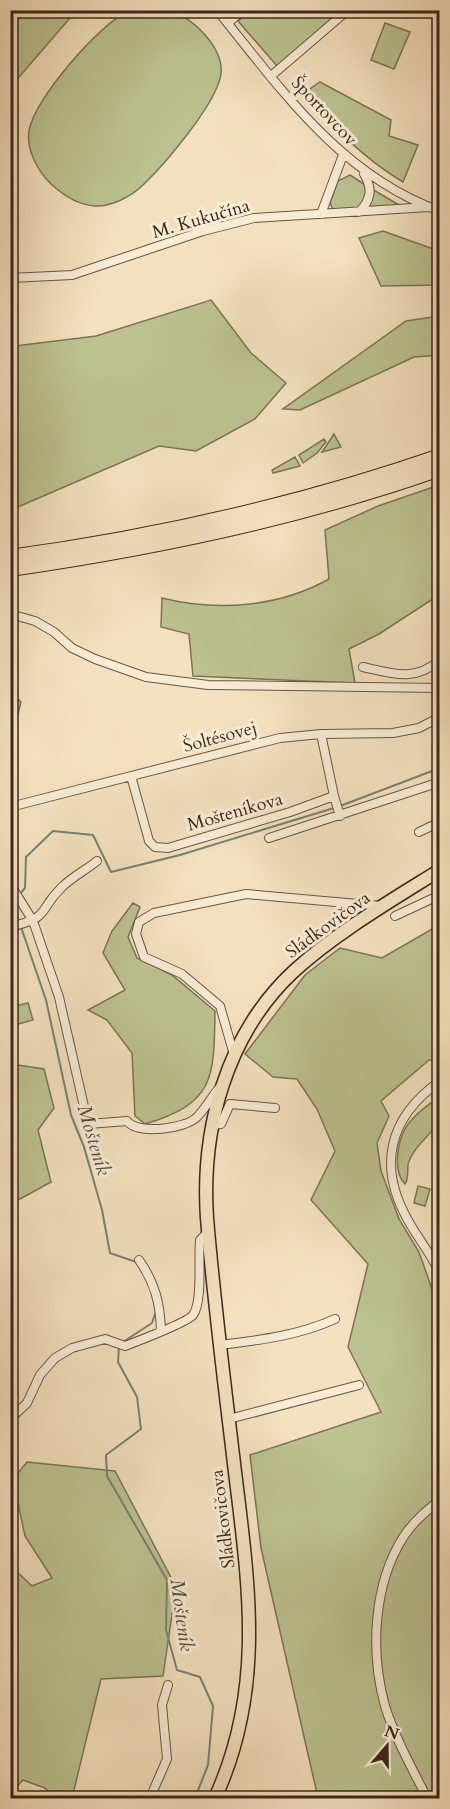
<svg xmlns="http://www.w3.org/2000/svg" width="450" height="1809" font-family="Cardo,serif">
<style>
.green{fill:#bcc291;stroke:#7b7456;stroke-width:1.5}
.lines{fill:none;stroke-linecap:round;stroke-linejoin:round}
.stream{stroke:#758273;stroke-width:2}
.minor-casing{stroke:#685644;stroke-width:10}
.primary-casing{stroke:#3a271b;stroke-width:15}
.motorway-casing{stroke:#3a271b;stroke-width:16}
.minor{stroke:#f8ecd5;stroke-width:8}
.primary{stroke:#f4e1bf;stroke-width:12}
.motorway{stroke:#f4e1bf;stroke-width:14}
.labels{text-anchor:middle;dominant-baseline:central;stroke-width:6;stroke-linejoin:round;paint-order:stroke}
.street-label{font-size:18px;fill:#3a271b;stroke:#f8ecd5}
.water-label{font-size:20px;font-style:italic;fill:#524d40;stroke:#f8ecd5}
</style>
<rect width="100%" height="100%" fill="#f4e1bf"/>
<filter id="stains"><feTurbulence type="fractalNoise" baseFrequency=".00333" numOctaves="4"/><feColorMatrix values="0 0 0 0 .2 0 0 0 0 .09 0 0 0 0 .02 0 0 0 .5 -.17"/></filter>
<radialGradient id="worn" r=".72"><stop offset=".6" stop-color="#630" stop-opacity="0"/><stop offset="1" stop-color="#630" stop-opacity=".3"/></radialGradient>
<!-- green -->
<path class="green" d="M11 10 76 11 14 83 11 80Z
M128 11C141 10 157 8 169 11 193 16 224 49 221 74 217 103 165 164 143 185 132 196 111 207 95 206 78 205 63 195 51 184 38 171 26 150 29 131 34 99 99 25 128 11Z
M250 11V10L341 11 277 66 238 21Z
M385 23 410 32 394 69 371 60Z
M320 82 391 120 389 136 418 145 403 182C363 158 334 128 304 93Z
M350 175 367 186 368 194 358 208 333 210 330 203 338 181Z
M372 189 399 205V206L366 208Z
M383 231 439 251V285L381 286 359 238Z
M211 300 251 353 286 383 255 419 196 451 159 446 11 510V333L15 346 96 336Z
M439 316V355L414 357 300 410 283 409 406 321Z
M334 434 341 447 322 452Z
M324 439 326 442 317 453 303 463 299 455Z
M295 457 300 466 273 473 272 470Z
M439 485V595L379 634 349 649 355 683 193 676 189 634 161 627 162 598C218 612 279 607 329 579L325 530 378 506Z
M10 691 21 702 18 714 11 716Z
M133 903 140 907 128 937 137 958 172 975 215 1011C214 1078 215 1103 145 1124L135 1116 132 1053 107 1020 88 1010 125 990 103 953 112 931Z
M439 925V1060H429L381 1101 389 1116 377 1143 381 1171 399 1219 419 1252 439 1309V1798H318L261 1548 250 1455 381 1412 348 1347 368 1264 311 1200 335 1151 317 1109 297 1079 273 1077 245 1054 305 975 340 948 382 958Z
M28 1003 33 1020 11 1026V1007Z
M11 1064 44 1069 54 1108 38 1130 51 1182 11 1204Z
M432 1102 439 1104C440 1136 419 1136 409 1161 406 1168 410 1176 405 1184 393 1172 397 1144 405 1129 411 1118 422 1110 432 1102Z
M418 1186 430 1189 425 1206 414 1203Z
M27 1462 115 1471 176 1587 163 1676 101 1679 72 1798H54L45 1788 23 1780 11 1792V1570L14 1569 32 1586 52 1578 25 1536 13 1479Z"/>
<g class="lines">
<!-- stream -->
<path class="stream" d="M340 806 440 768
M19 895 25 888 26 857 53 831 93 835 111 872 180 855 334 808
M16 899 14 903 19 922
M21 927 46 1000 71 1115 84 1147 102 1210 110 1253 136 1262
M123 1342 152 1323 156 1311
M119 1346 118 1362 137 1397 141 1429 106 1455 107 1476 167 1580 166 1630 177 1670 200 1677 213 1706 208 1765 195 1798"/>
<!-- minor casing -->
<g class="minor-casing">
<path id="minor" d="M217 10C281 89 341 176 440 211
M228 23 243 10
M271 76 348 10
M359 212C371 200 373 189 364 174
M321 214 343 155
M10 278 72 275 203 231 254 218 429 207
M10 614 35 621 54 632 72 648 95 659 146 677 208 685 440 688
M363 667C394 674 414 682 440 660
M131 776 149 841 155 847 168 848 290 812 334 796 321 734
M334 796 340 816
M10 807 280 738 321 734 393 733 419 728 440 717
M419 832 440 822
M269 838 440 782
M10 884 33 921 59 997 88 1124 127 1121C138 1135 185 1129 197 1117 206 1108 212 1096 220 1087
M395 916 440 895
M10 927C52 917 37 911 62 887 72 877 86 870 97 861
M234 1055 220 1006 182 974 144 957 136 934 139 922 154 913 246 894 381 906
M440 1081C388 1118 377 1167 409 1222 419 1240 432 1255 440 1274
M211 1125 221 1124 230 1104 275 1108
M139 1260C155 1283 160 1303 161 1330
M220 1345C260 1340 297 1336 335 1319
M10 1419 27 1403 40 1375 55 1358 72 1348 105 1339 125 1346C138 1341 188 1322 193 1315 203 1301 198 1258 200 1240L208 1232
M229 1419 359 1385
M150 1798 167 1759 162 1705 168 1685
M427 1798C412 1768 395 1738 385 1706 370 1652 373 1584 404 1536 413 1522 427 1510 440 1500"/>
</g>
<!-- primary casing -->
<g class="primary-casing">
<path id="primary" d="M215 1798C265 1690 249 1586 235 1472 225 1387 214 1303 207 1218 201 1129 226 1035 293 972 334 934 392 900 440 870"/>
</g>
<!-- motorway casing -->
<g class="motorway-casing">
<path id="motorway" d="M10 557C156 537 301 504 440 456
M10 569C156 548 301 518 440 469"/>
</g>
<!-- minor -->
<use href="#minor" class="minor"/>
<!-- primary -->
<use href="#primary" class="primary"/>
<!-- motorway -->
<use href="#motorway" class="motorway"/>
</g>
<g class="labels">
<!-- street labels -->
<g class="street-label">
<text transform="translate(324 111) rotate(47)">Športovcov</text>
<text transform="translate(201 219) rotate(-16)">M. Kukučína</text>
<text transform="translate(220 737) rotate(-15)">Šoltésovej</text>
<text transform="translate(235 812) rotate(-16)">Mošteníkova</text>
<text transform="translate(328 925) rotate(-36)">Sládkovičova</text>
<text transform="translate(223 1519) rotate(-97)">Sládkovičova</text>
</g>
<!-- water labels -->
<g class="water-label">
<text transform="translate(94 1140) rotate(73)">Mošteník</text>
<text transform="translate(182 1615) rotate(82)">Mošteník</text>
</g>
</g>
<!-- margin -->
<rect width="450" height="1809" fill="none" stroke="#f4e1bf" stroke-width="36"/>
<rect x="12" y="12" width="426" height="1785" fill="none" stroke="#3a271b" stroke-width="3"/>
<rect x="18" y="18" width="414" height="1773" fill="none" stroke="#3a271b" stroke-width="1.5"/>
<!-- north arrow -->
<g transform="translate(387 1746) rotate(20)" stroke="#f8ecd5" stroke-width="4.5" paint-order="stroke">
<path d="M0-4.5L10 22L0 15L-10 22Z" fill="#3a271b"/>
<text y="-9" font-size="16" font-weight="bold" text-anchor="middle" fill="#3a271b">N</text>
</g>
<rect width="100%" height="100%" filter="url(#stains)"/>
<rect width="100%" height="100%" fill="url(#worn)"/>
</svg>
